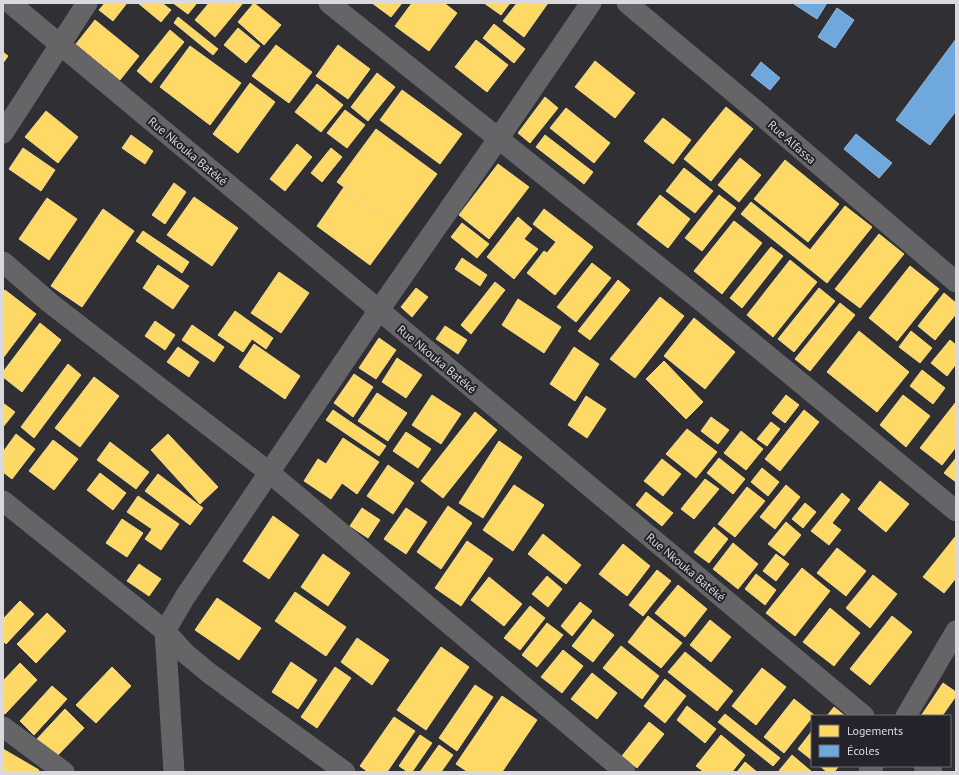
<svg xmlns="http://www.w3.org/2000/svg" width="959" height="775" font-family="'PT Sans',sans-serif">
<style>
.homes{fill:#ffd966;stroke:#f4d98a}
.schools{fill:#6fa8dc;stroke:#8fb7dd}
.lines{fill:none;stroke-linecap:round;stroke-linejoin:round}
.street{stroke:#656466;stroke-width:21}
.labels{text-anchor:middle;dominant-baseline:central;stroke-width:4;stroke-linejoin:round;paint-order:stroke}
.street-label{font-size:12px;fill:#dad9de;stroke:#25232b}
</style>
<rect width="100%" height="100%" fill="#302f33"/>
<!-- homes -->
<path class="homes" d="M105 3H127L113 21 99 10Z
M138 3H162L171 10 161 22Z
M173 3H197L188 14Z
M209 3H243L215 37 195 20Z
M254 3 281 25 264 45 238 22Z
M372 3H402L391 17Z
M412 3H444L457 13 429 51 395 26Z
M484 3H510L501 15Z
M517 3H548L524 37 503 21Z
M178 17 218 49 213 55 174 23Z
M95 20 139 56 120 80 76 44Z
M494 24 525 49 514 63 483 38Z
M238 28 260 46 246 63 224 45Z
M170 30 184 42 151 83 137 71Z
M476 40 508 65 487 92 455 67Z
M276 45 312 72 289 103 252 76Z
M338 45 370 69 348 99 316 76Z
M190 46 241 83 210 125 160 87Z
M3 52 8 56 3 63Z
M595 61 635 93 615 118 575 87Z
M377 73 395 87 368 121 351 107Z
M250 83 275 102 238 153 213 134Z
M317 84 343 105 321 132 295 112Z
M402 90 462 134 440 164 380 120Z
M545 97 558 108 530 143 518 133Z
M726 107 753 129 711 181 684 159Z
M566 108 610 143 594 163 550 128Z
M345 110 365 125 347 148 327 133Z
M46 111 78 137 58 163 25 137Z
M663 118 691 140 673 164 644 141Z
M376 129 437 174 398 227 337 182Z
M131 135 153 151 145 164 122 148Z
M545 135 593 172 584 184 536 147Z
M297 144 312 157 285 191 270 179Z
M23 148 55 170 41 191 9 169Z
M331 148 342 157 322 182 311 173Z
M740 158 761 175 739 202 718 185Z
M785 160 839 204 808 242 754 199Z
M498 164 529 187 489 239 459 215Z
M684 168 713 191 695 213 666 191Z
M174 183 186 192 165 224 152 215Z
M344 187 398 227 370 265 317 226Z
M660 195 690 219 668 248 637 224Z
M719 195 736 208 702 251 685 238Z
M194 197 238 228 212 266 167 235Z
M47 198 77 219 49 260 19 239Z
M751 202 810 250 845 206 872 227 827 283 741 214Z
M103 209 134 231 82 307 51 286Z
M544 209 593 247 555 295 527 273 544 251 547 253 556 242 533 224Z
M518 217 532 229 524 239 538 249 514 279 487 257Z
M734 221 762 243 722 294 694 271Z
M462 223 489 244 477 258 451 237Z
M143 231 189 262 182 273 136 241Z
M879 234 904 254 860 308 835 289Z
M771 247 783 256 742 308 730 298Z
M462 258 487 275 480 286 455 269Z
M790 260 817 282 773 337 747 315Z
M592 263 611 278 576 322 557 307Z
M158 265 189 286 173 309 143 288Z
M910 266 939 289 897 341 869 318Z
M279 272 309 293 281 333 251 313Z
M618 280 630 290 590 340 578 331Z
M495 282 505 290 471 334 461 325Z
M416 288 428 297 412 317 401 307Z
M819 288 835 301 794 352 778 339Z
M5 290 36 314 3 358V292Z
M944 293 956 303V314L935 340 918 326Z
M660 297 684 316 635 378 610 359Z
M518 299 561 327 544 353 502 325Z
M840 303 855 315 810 371 795 359Z
M235 311 273 338 266 349 252 339 243 352 218 335Z
M694 318 735 352 705 389 664 356Z
M155 321 175 335 165 350 145 336Z
M40 323 61 340 22 392 3 377V372Z
M192 325 224 347 214 362 182 340Z
M445 326 467 340 458 354 436 339Z
M859 331 909 372 877 412 827 372Z
M911 331 932 348 920 363 899 347Z
M379 338 396 350 376 379 359 368Z
M950 340 956 345V364L947 376 931 363Z
M254 344 300 376 285 399 239 367Z
M178 347 199 362 189 377 167 362Z
M574 347 599 364 575 401 550 384Z
M397 358 422 375 406 398 382 382Z
M664 361 703 402 686 419 646 379Z
M68 364 81 375 34 438 21 427Z
M922 370 945 388 933 404 910 386Z
M354 374 373 387 353 417 334 403Z
M94 377 119 396 80 447 55 428Z
M377 393 407 413 388 441 358 421Z
M432 395 461 414 441 444 412 425Z
M786 395 799 405 785 423 772 413Z
M903 395 930 416 906 447 880 425Z
M586 396 606 409 587 438 568 425Z
M956 402V447L942 465 920 448Z
M3 403 15 412 3 427Z
M333 410 386 446 379 456 326 420Z
M804 410 819 422 780 471 765 459Z
M475 412 497 430 443 498 421 481Z
M711 417 729 430 718 444 701 431Z
M771 422 780 429 767 446 757 439Z
M687 429 717 452 696 478 666 454Z
M741 431 763 449 746 470 724 453Z
M406 432 431 449 418 468 393 451Z
M16 434 35 449 12 479 3 472V452Z
M168 434 218 487 200 504 151 450Z
M343 438 379 462 357 494 342 483 331 499 304 481 318 459 326 464Z
M53 440 78 459 54 490 29 471Z
M499 441 522 457 483 518 459 503Z
M110 442 149 472 136 489 97 460Z
M719 458 745 479 733 494 707 473Z
M956 458V482L944 473Z
M662 459 681 474 663 496 644 481Z
M388 465 414 483 393 514 367 496Z
M762 468 779 482 768 496 751 482Z
M100 473 126 493 113 510 87 490Z
M158 474 203 508 190 525 145 491Z
M705 479 719 489 694 519 681 509Z
M880 481 909 504 886 532 858 509Z
M514 485 544 505 513 551 483 530Z
M786 485 800 497 775 529 760 517Z
M747 487 765 501 735 537 718 524Z
M646 492 673 513 662 526 636 505Z
M842 493 850 500 832 523 841 530 829 545 811 531Z
M138 496 179 524 161 550 145 539 152 529 127 512Z
M805 503 816 512 803 528 792 519Z
M448 506 472 523 441 569 417 552Z
M362 508 380 520 368 538 350 526Z
M406 508 427 522 406 554 384 539Z
M273 516 299 535 269 579 243 561Z
M122 519 143 533 127 557 106 543Z
M786 522 801 535 784 556 768 544Z
M714 527 728 539 709 563 694 552Z
M543 534 581 565 566 584 528 554Z
M955 537 956 538V578L944 593 923 577Z
M467 541 493 559 461 606 435 588Z
M733 543 758 564 738 589 713 569Z
M623 544 650 566 627 596 599 574Z
M837 548 866 571 846 596 817 573Z
M323 554 350 573 328 606 301 587Z
M776 554 789 564 776 581 763 571Z
M139 564 161 579 149 596 127 581Z
M802 568 830 591 795 636 766 613Z
M657 570 671 581 643 616 629 605Z
M756 574 776 590 765 605 745 589Z
M873 575 897 594 870 628 846 608Z
M547 576 562 589 548 607 532 594Z
M489 577 522 604 504 626 471 600Z
M678 585 707 609 685 637 655 613Z
M295 592 346 627 326 656 275 621Z
M217 598 261 628 239 660 195 630Z
M20 601 34 614 6 644 3 641V619Z
M580 602 592 611 572 636 561 626Z
M530 606 545 618 520 650 504 638Z
M830 608 860 633 834 666 803 642Z
M47 613 66 631 36 663 17 644Z
M648 616 682 643 661 668 628 642Z
M892 616 912 632 870 685 850 669Z
M593 619 614 635 593 662 572 646Z
M710 620 731 637 711 662 690 645Z
M547 623 563 635 537 667 522 655Z
M357 638 389 660 372 685 341 662Z
M621 646 659 676 642 699 603 668Z
M441 647 469 667 426 730 397 710Z
M563 650 583 666 562 693 541 677Z
M685 652 733 691 717 711 668 672Z
M291 662 317 680 298 709 272 692Z
M20 663 37 680 5 714 3 713V681Z
M112 667 131 686 96 723 76 705Z
M335 667 351 678 317 728 301 717Z
M762 668 786 687 756 725 732 706Z
M592 673 617 693 597 719 571 699Z
M665 679 686 696 665 723 644 706Z
M943 683 956 692V696L942 716H921Z
M475 685 493 697 457 751 439 738Z
M52 686 67 699 34 735 20 721Z
M502 696 537 720 502 772H468L456 764Z
M794 699 814 715 784 753 764 737Z
M687 706 716 729 705 743 677 720Z
M834 707 845 716H827Z
M65 709 84 728 56 757 37 739Z
M725 714 780 758 773 766 718 722Z
M394 717 415 731 387 772H368L360 766Z
M649 722 664 734 637 768 622 756Z
M812 731V760L798 749Z
M420 735 432 743 412 772H408L399 766Z
M721 735 745 755 732 772H704L696 766Z
M439 745 453 755 441 772H420Z
M3 749 39 770 38 772H3Z
M792 755 812 772H778Z
M745 762 757 772H737Z
M820 766H839L834 772H827Z"/>
<!-- schools -->
<path class="schools" d="M795 3H827L817 19 794 4Z
M837 8 854 20 835 48 818 37Z
M956 39V111L930 145 896 120Z
M761 62 780 78 770 90 751 75Z
M856 134 892 163 879 178 844 149Z"/>
<g class="lines">
<!-- street -->
<path class="street" d="M10 3 379 310 864 716
M329 3 704 303 956 511
M627 3 761 115 956 282
M3 133 87 3
M3 262 50 303 270 473 625 772
M3 501 165 631 185 653 209 673 345 772
M906 716 956 631
M3 727 64 772
M924 766 932 772
M174 772 165 631 185 597 379 310 498 139 591 3
M869 772 873 766"/>
</g>
<g class="labels">
<!-- street labels -->
<g class="street-label">
<text transform="translate(792 142) rotate(41)">Rue Alfassa</text>
<text transform="translate(188 151) rotate(40)">Rue Nkouka Batéké</text>
<text transform="translate(437 359) rotate(40)">Rue Nkouka Batéké</text>
<text transform="translate(686 567) rotate(40)">Rue Nkouka Batéké</text>
</g>
</g>
<!-- border -->
<rect width="959" height="775" fill="none" stroke="#dad9de" stroke-width="8"/>
<!-- legend -->
<rect x="811" y="715" width="140" height="52" fill="#25232b" stroke="#6d6c73"/>
<rect x="819" y="725" width="20" height="12" fill="#ffd966" stroke="#6d6c73"/>
<text x="847" y="735" font-size="12" fill="#dad9de">Logements</text>
<rect x="819" y="745" width="20" height="12" fill="#6fa8dc" stroke="#6d6c73"/>
<text x="847" y="755" font-size="12" fill="#dad9de">Écoles</text>
</svg>
